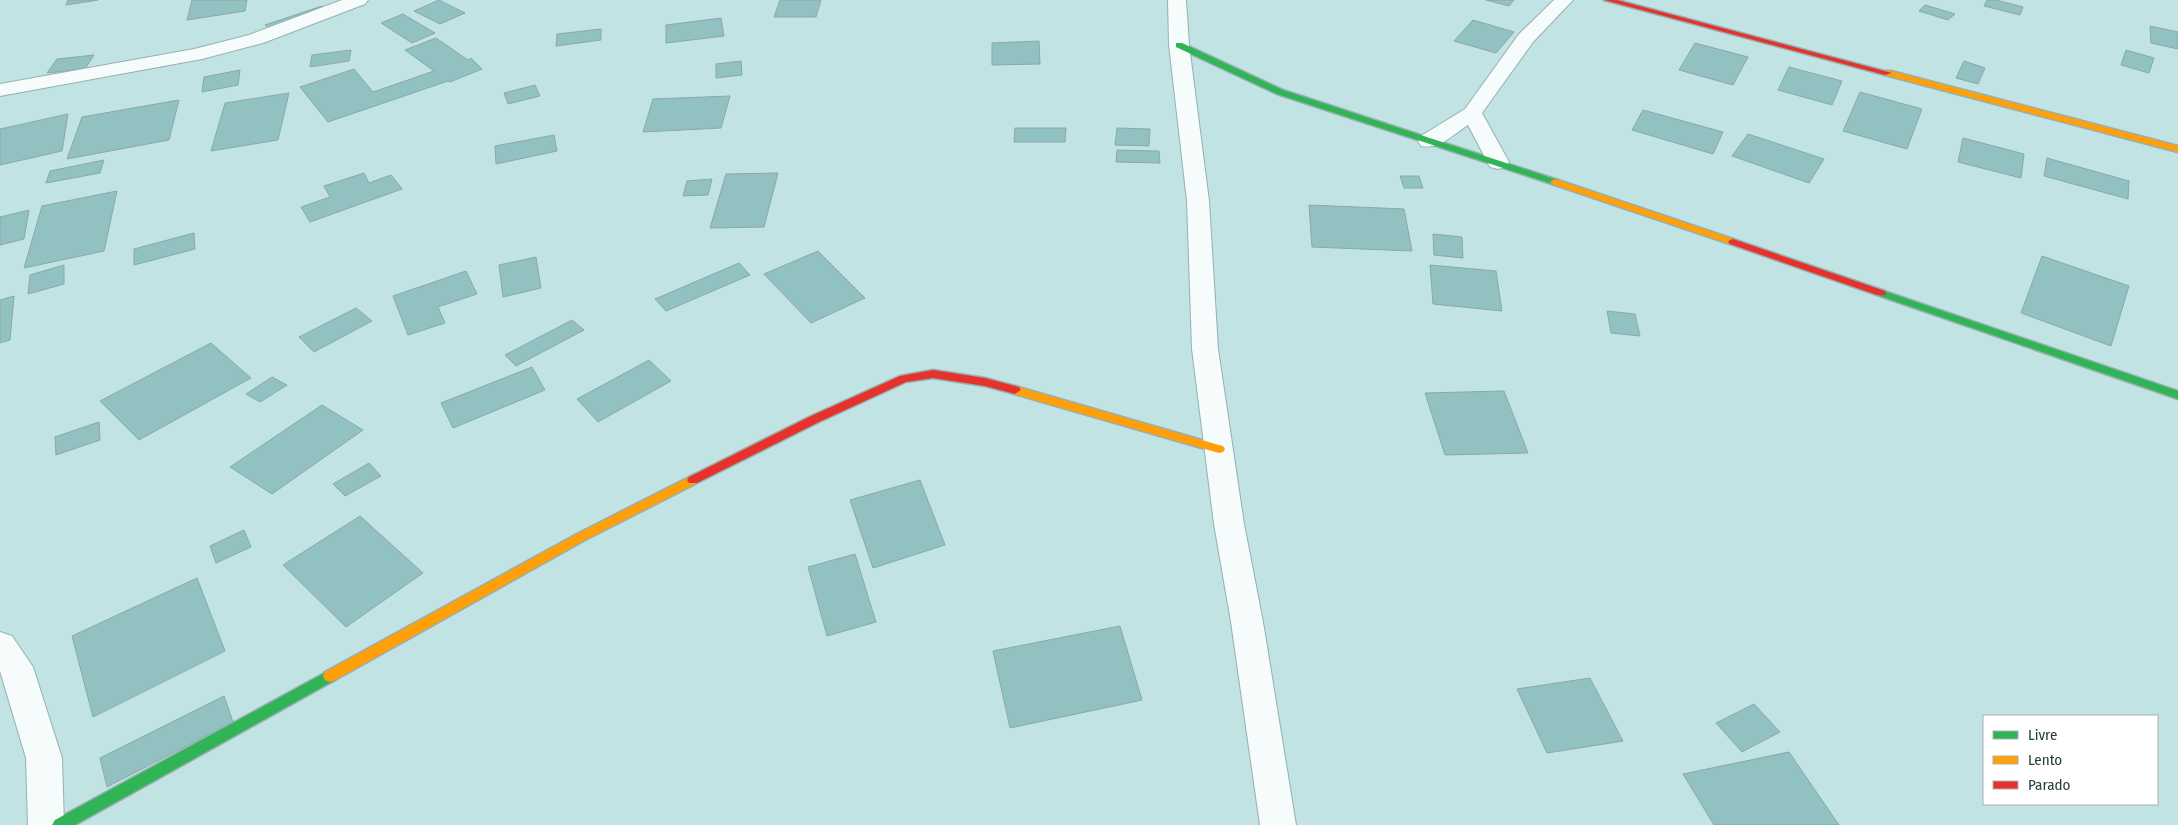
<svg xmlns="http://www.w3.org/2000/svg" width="2178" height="825" font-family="'Fira Sans Condensed',sans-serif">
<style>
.building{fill:#91c1c1;stroke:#8da7a7}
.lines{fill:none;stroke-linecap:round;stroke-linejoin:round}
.street-casing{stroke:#96b0b0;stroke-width:2}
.fast-casing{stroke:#96b0b0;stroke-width:3}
.slow-casing{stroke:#96b0b0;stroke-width:3}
.jam-casing{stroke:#96b0b0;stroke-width:3}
.street{fill:#f6fbfb;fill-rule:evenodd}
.fast{fill:#30b455;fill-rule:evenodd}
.slow{fill:#ff9f0a;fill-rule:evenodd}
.jam{fill:#e5322d;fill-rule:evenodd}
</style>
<rect width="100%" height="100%" fill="#c2e3e3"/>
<!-- building -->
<path class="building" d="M68 0H98L66 5Z
M192 0H247L245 11 187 20Z
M439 0 465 13 440 24 414 11Z
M780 0H821L816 17H774Z
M1486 0H1514L1509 6Z
M1987 0H1996L2023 7 2020 15 1984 6Z
M1925 5 1955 14 1948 20 1919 11Z
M322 6 329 11 272 31 265 25Z
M403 14 435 33 412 43 381 23Z
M721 18 724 36 666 43V25Z
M1473 20 1514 32 1496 53 1454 41Z
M2150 26 2178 32V49L2151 43Z
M601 29V40L556 46 557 34Z
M436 38 468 60 471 58 482 69 450 82 448 81 328 122 300 87 354 69 373 92 434 71 405 50Z
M1039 41 1040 64 992 65V43Z
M1695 43 1748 57 1733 85 1679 70Z
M351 50 349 61 310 67 312 55Z
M2126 50 2154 58 2149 73 2121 65Z
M94 55 85 69 47 73 57 59Z
M741 61 742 75 716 78V64Z
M1964 61 1985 68 1978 84 1956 78Z
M1789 67 1842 81 1832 105 1778 90Z
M240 70 238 85 202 92 204 77Z
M535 85 540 96 508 104 504 93Z
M1860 92 1922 109 1907 149 1843 131Z
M289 93 278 140 211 151 225 103Z
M730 96 721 128 643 132 653 99Z
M179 100 169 140 67 159 82 117Z
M1643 110 1723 132 1713 154 1632 130Z
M68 114 62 151 0 165V129Z
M1015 128H1066L1065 142H1014Z
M1117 128 1150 129 1149 146 1115 145Z
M1748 134 1824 159 1809 183 1732 156Z
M554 135 557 151 496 164 495 146Z
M1963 138 2024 154 2021 178 1958 162Z
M1117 150 1159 151 1160 163 1116 162Z
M2047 158 2129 181 2128 199 2044 176Z
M104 160 100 173 46 183 50 171Z
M364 173 369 183 391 175 402 189 310 222 301 207 330 197 324 186Z
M778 173 764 227 710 228 726 174Z
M1400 176H1419L1423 188H1404Z
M712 179 708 195 683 196 687 181Z
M117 191 104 251 24 268 42 206Z
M1309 205 1404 209 1412 251 1312 247Z
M29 210 24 239 0 245V217Z
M194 233 195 249 134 265V249Z
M1433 234 1462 237 1463 258 1434 255Z
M818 251 865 298 811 323 764 274Z
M2042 256 2129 286 2111 346 2021 313Z
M536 257 541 288 503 297 499 265Z
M739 263 750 275 666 311 655 299Z
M64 265V284L28 294 30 275Z
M1430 265 1496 271 1502 311 1433 304Z
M466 271 477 294 438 307 445 323 408 335 393 296Z
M14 296 10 340 0 343V300Z
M356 308 372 321 314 352 299 337Z
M1607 311 1635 314 1640 336 1611 333Z
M572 320 584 330 516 366 505 355Z
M211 343 251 378 139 440 100 401Z
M649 360 671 381 598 422 577 399Z
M532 367 545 390 453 428 441 403Z
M272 377 287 385 260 402 246 394Z
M1504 391 1528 453 1445 455 1425 393Z
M322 405 363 430 272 494 230 467Z
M99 422 100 440 56 455 55 437Z
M369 463 381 476 345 496 333 484Z
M920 480 945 545 873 568 850 500Z
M360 516 423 573 346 627 283 565Z
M244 530 251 547 216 563 210 546Z
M855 554 876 622 827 636 808 567Z
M197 578 225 651 93 717 72 636Z
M1120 626 1142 700 1010 728 993 651Z
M1590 678 1623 741 1547 753 1517 689Z
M224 696 233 722 107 787 100 758Z
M1754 704 1780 732 1742 752 1716 723Z
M1789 752 1839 825H1714L1683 774Z"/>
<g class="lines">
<!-- street casing -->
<g class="street-casing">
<path id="street" d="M342 0H368L365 4 263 43 202 59 0 96V84L194 49 249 35Z
M1168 0H1186L1189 45 1209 201 1218 349 1244 524 1263 622 1296 825H1260L1231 622 1214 524 1192 349 1187 201 1169 45Z
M1554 0H1573L1533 42 1482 113 1509 162 1506 167 1498 169 1490 167 1468 125C1454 134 1439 150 1421 146L1418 141 1421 136 1465 109 1519 34Z
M0 632 12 636 33 667 62 758 64 825H28L26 758 0 671Z"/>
</g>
<!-- fast casing -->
<g class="fast-casing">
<path id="fast" d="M1176 43H1182L1283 90 1558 180 1560 182 1555 185 1552 184 1277 94 1176 47Z
M1881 290 2178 391V399L1877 295 1876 293 1877 291Z
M330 670 335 672 337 676 335 680 75 825H52L55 820Z"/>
</g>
<!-- slow casing -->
<g class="slow-casing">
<path id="slow" d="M1885 71H1891L2178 146V152L1885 75Z
M1555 179 1736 240 1738 242 1736 244H1730L1552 184 1550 182Z
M1015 386 1219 445 1223 446 1225 449 1223 452 1219 453 1011 393 1009 390Z
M693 475 697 477 699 480 697 483 585 540 335 680 330 682 325 680 323 676 325 672 577 534Z"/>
</g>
<!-- jam casing -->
<g class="jam-casing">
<path id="jam" d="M1604 0H1617L1892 73 1885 75Z
M1733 239 1885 291 1886 293 1885 295H1877L1730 244 1728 242 1730 240Z
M933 370 985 378 1019 387 1021 390 1015 394 985 386 933 378 906 382 819 422 697 483H689L687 480 689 477 811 416 900 376Z"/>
</g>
<!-- street -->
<use href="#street" class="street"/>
<!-- fast -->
<use href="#fast" class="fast"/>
<!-- slow -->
<use href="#slow" class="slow"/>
<!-- jam -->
<use href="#jam" class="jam"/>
</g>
<!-- legend -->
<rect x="1983" y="715" width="175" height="90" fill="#ffffff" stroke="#a7b1b1"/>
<rect x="1993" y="731" width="25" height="8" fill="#30b455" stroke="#a7b1b1"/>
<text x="2028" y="740" font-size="15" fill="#243c3c">Livre</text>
<rect x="1993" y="756" width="25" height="8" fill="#ff9f0a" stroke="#a7b1b1"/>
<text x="2028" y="765" font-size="15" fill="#243c3c">Lento</text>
<rect x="1993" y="781" width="25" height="8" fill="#e5322d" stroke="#a7b1b1"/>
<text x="2028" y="790" font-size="15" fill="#243c3c">Parado</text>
</svg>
